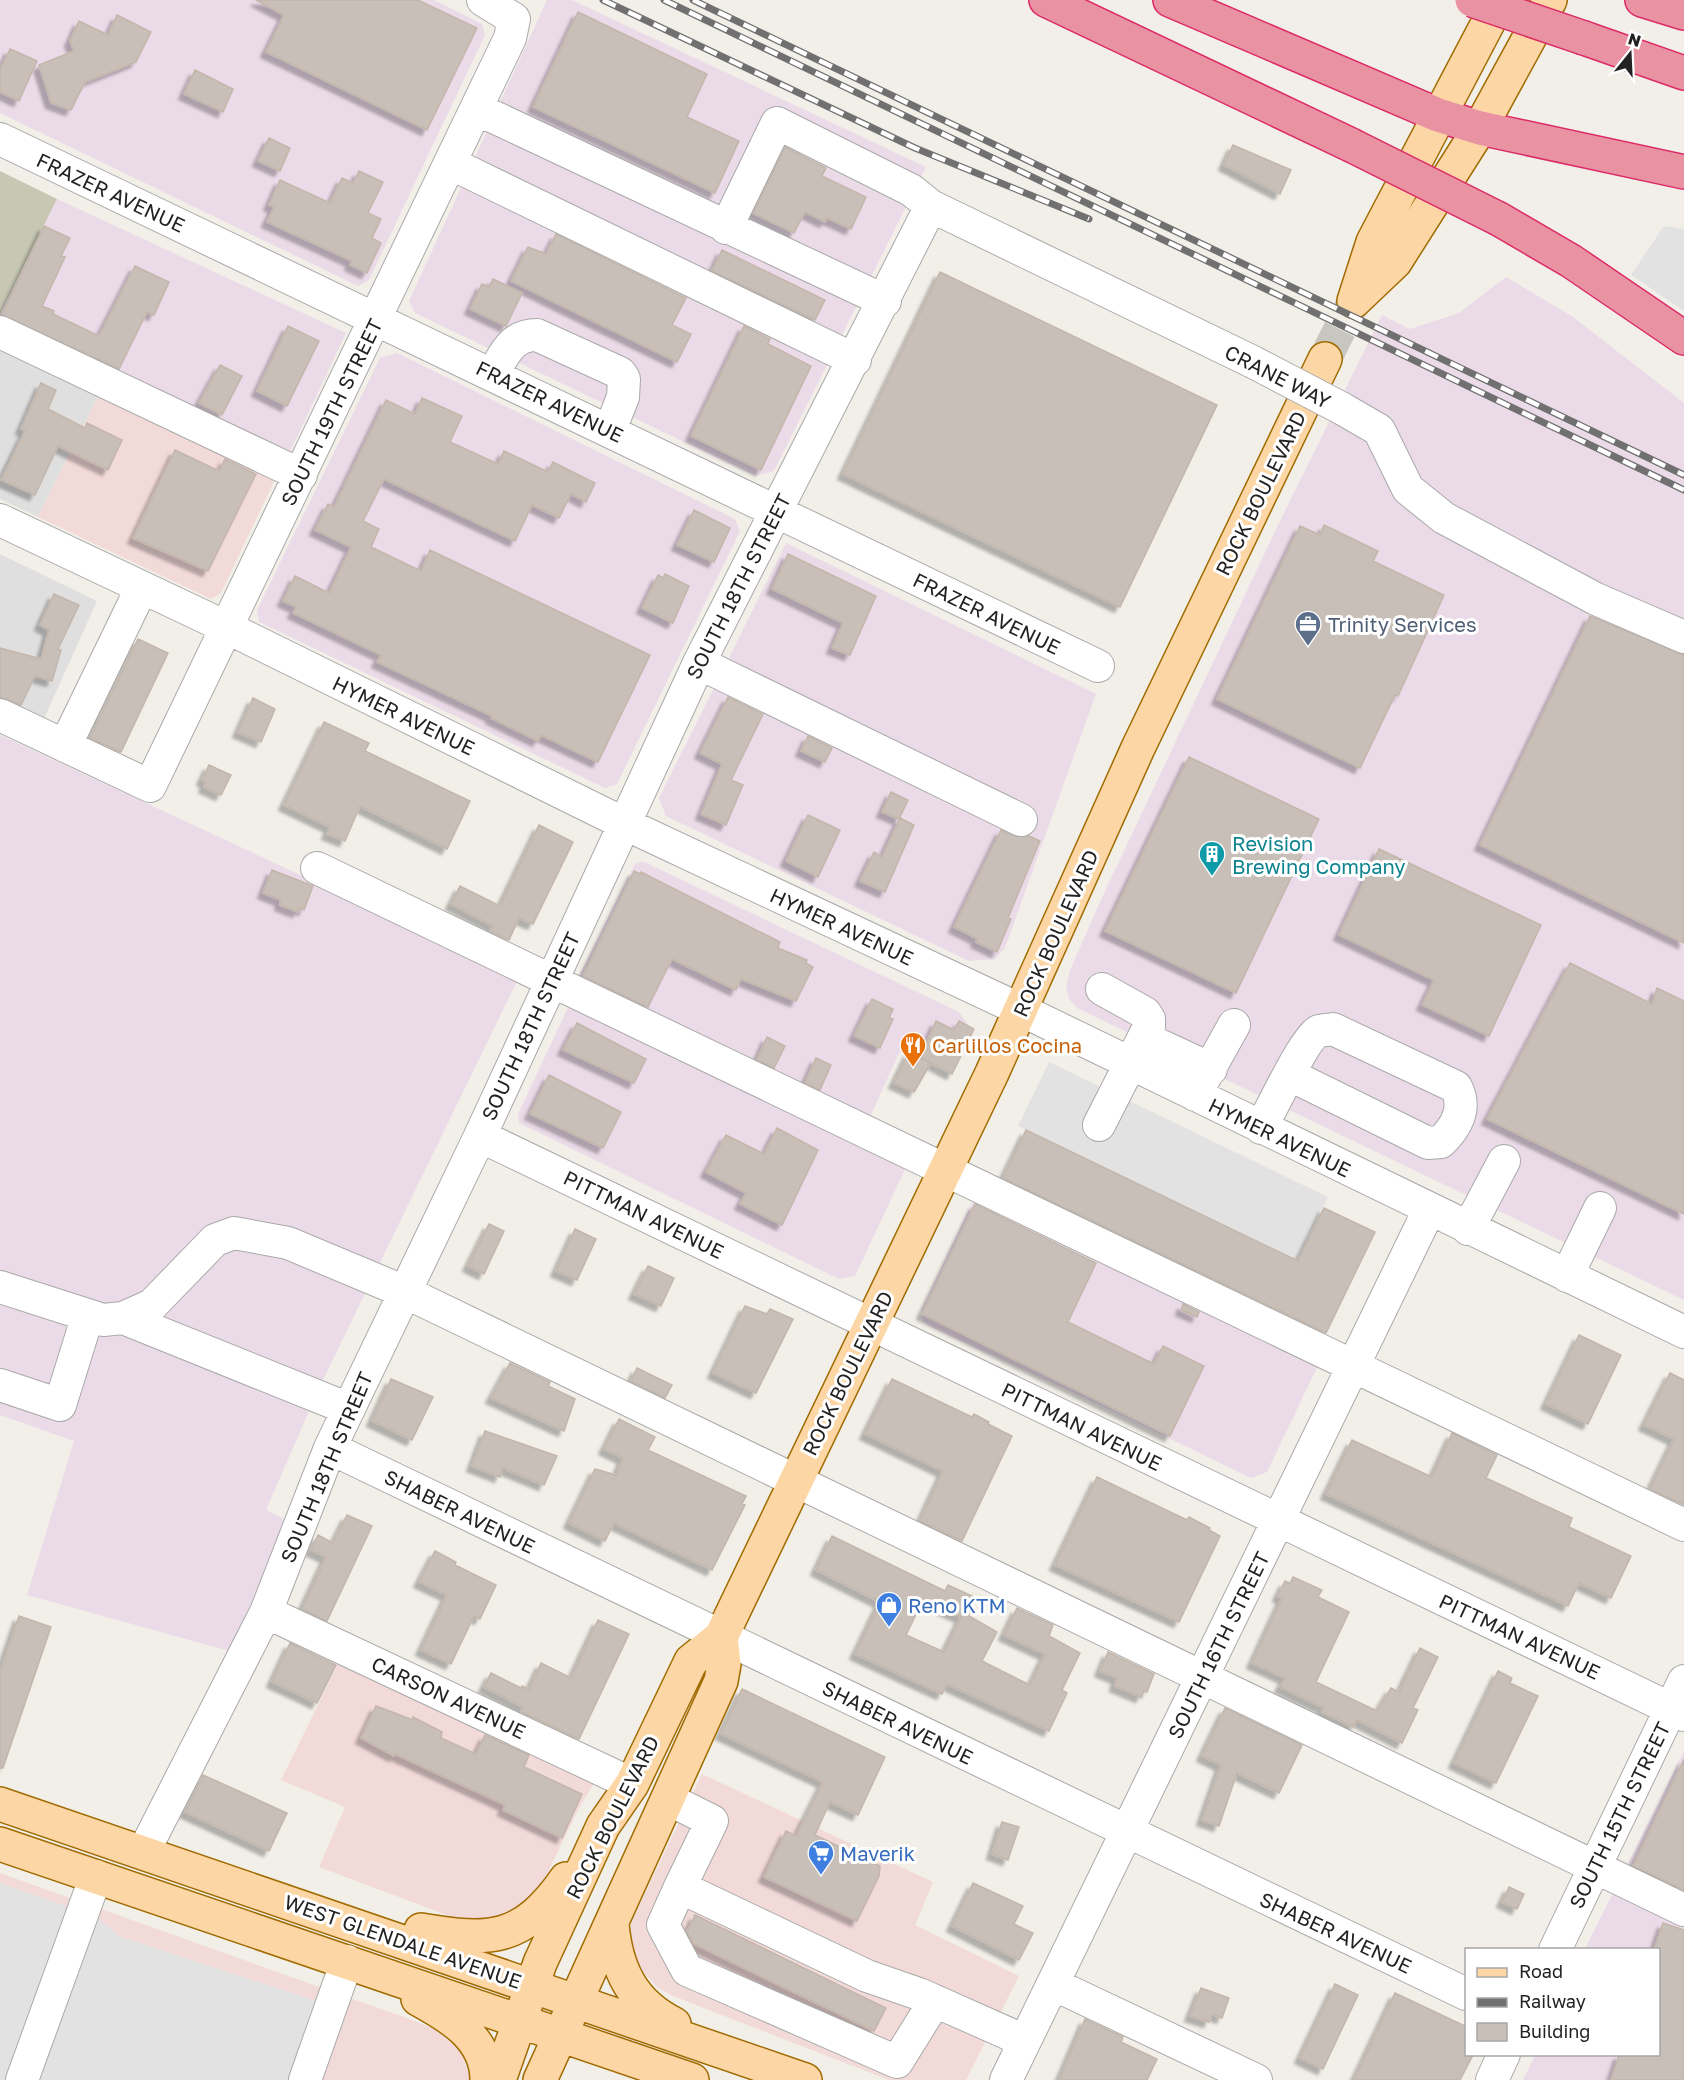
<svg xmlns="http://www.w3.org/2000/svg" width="1684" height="2080" font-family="'Golos Text',sans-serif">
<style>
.residential{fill:#e0dfdf}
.commercial{fill:#f2dad9}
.industrial{fill:#ebdbe8}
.construction{fill:#c7c7b4}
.parking{fill:#e2e2e2}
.building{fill:#c7bfb8;stroke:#c4b6ab;stroke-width:1.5;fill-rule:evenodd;filter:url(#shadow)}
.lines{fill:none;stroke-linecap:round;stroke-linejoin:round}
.major-tunnel{stroke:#c8c6c1;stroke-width:33;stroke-dasharray:33 16;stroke-linecap:butt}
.minor-casing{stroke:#a9a9a9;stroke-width:34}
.major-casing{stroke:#a06b00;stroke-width:36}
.highway-casing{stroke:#dc2a67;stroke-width:36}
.minor{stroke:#fff;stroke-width:32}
.major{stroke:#fcd6a4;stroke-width:33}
.highway{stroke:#e892a2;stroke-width:33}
.rail-casing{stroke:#707070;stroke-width:7}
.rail{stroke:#fff;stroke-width:4.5;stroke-dasharray:14;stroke-linecap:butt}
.minor-bridge-casing{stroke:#a9a9a9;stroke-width:34;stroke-linecap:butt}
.highway-bridge-casing{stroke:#dc2a67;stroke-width:36;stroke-linecap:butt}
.minor-bridge{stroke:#fff;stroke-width:32}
.highway-bridge{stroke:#e892a2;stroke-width:33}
.labels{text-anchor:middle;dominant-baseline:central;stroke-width:6;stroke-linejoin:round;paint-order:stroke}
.street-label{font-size:20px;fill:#222;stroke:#fff}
.service-label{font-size:20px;fill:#4e5e75;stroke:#fff;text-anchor:start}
.culture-label{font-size:20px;fill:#0d838f;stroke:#fff;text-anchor:start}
.food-label{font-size:20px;fill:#c56008;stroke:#fff;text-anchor:start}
.shop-label{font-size:20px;fill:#366cbe;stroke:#fff;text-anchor:start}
</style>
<defs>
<filter id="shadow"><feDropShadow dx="-5.5" dy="5.5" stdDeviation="1.5" flood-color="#0004"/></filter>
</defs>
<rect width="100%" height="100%" fill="#f2efe9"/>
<!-- residential -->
<path class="residential" d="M0 343 101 391 38 517 0 499Z
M0 554 97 601 42 723 0 703Z"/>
<!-- commercial -->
<path class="commercial" d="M101 391 277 475 221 593 211 599 38 517Z
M340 1660 596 1780 579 1808 548 1872 533 1896 519 1910 491 1918 472 1920 452 1917 319 1867 345 1807 281 1780Z
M702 1774 933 1882 915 1925 1019 1976 966 2080H889L673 1996 658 1988 633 1961 630 1945 631 1923Z
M0 1873 412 2020 436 2030 460 2050 471 2080H0Z"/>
<!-- industrial -->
<path class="industrial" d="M0 0H434L482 24 485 35 369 280 358 286 0 113Z
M547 0H572L926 167 774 471 755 476 415 313 409 301Z
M57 199 346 333 287 458 0 321V314Z
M1506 277 1573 317 1684 403V1300L1077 1008 1069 999 1066 987 1070 970 1105 891 1279 523 1382 315 1410 329 1459 313Z
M397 353 735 519 740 531 617 784 605 788 259 622 257 610 380 358Z
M786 543 1096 694 1005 948 995 959 969 961 666 816 659 798Z
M0 735 519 977 319 1388 266 1510 288 1521 229 1651 27 1595 74 1441 0 1415Z
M642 861 959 1012 971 1029 952 1071 901 1049 868 1121 576 982 635 864Z
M572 999 909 1161 855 1276 839 1279 519 1123 518 1114Z
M977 1192 1321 1359 1267 1472 1251 1478 1115 1412 931 1327 923 1321 921 1311Z
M1684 1751V2080H1523L1535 2055 1658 2054V1950L1585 1949Z"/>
<!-- construction -->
<path class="construction" d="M0 171 57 199 0 314Z"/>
<!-- parking -->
<path class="parking" d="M1664 226 1684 229V311L1631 275Z
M1049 1062 1328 1197 1297 1261 1018 1126Z
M0 1883 97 1917 119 1936 319 2002 297 2080H0Z"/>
<!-- building -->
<path class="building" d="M256 0H418L477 28 427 130 266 52 284 15Z
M578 12 707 74 687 117 739 141 715 193 533 107Z
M117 15 151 32 136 62 85 82 71 110 51 103 39 65 74 51 70 41 79 21 108 35Z
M10 49 37 61 19 101 0 92V70Z
M195 70 233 89 223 112 184 94Z
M269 138 290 148 280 171 258 161Z
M1233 145 1291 170 1280 194 1224 165Z
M785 147 826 168 822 176 866 197 851 229 827 218 825 222 805 212 794 233 753 213Z
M359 171 383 182 368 213 381 219 372 238 381 243 367 273 350 265 352 261 267 222 274 207 269 205 280 180 330 203 342 178 353 183Z
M44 226 70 238 61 256 65 257 42 306 54 311 53 314 99 336 135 266 169 282 154 315 147 312 119 369 2 315Z
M556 234 686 298 672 325 691 334 677 362 511 281 528 247 546 254Z
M722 250 825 300 815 320 712 271Z
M940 272 1217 405 1120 607 843 474Z
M493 279 522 293 506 326 470 309 482 284 489 287Z
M288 326 319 341 287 406 257 391Z
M744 326 770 339 768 344 811 366 761 470 691 436Z
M220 365 242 376 222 415 199 403Z
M41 383 56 390 48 409 85 428 87 423 122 440 108 470 58 446 35 495 1 480 25 431 21 429Z
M422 398 462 416 450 442 498 464 504 451 548 472 553 462 595 483 586 502 571 494 559 518 532 505 515 541 384 479 363 521 379 529 371 547 421 571 430 550 650 655 598 762 541 735 538 741 491 718 492 716 377 662 381 655 293 613 296 607 283 601 295 576 329 593 351 547 315 530 328 504 334 507 386 400 415 414Z
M175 450 219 471 225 459 256 474 208 571 133 538Z
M694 510 730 528 714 562 677 545Z
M1324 525 1378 551 1373 561 1444 595 1398 696 1395 695 1360 768 1217 699 1300 526 1320 535Z
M788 554 876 596 850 655 832 648 843 623 772 589Z
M665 574 689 586 673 623 642 608 658 575 663 578Z
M54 594 79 605 58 649 61 650 52 681 35 676 21 705 0 697V648L41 659 49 630 40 625Z
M1590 616 1684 655V943L1480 845Z
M138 639 168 653 121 752 90 738Z
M728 697 763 714 731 780 743 785 726 825 701 814 722 764 700 753Z
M253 698 275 709 261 742 238 732Z
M324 722 369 743 365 751 470 801 447 849 360 806 345 841 327 834 330 827 284 805Z
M808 736 832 748 825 762 801 751Z
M1189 757 1319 819 1236 993 1105 931Z
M209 765 231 775 221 795 204 787 206 782 202 780Z
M891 792 908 800 899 819 882 812Z
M808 815 840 830 818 877 786 861Z
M900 818 914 825 885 892 860 881 874 852 882 857Z
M539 825 573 842 533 924 519 918 509 940 490 931 493 926 451 904 460 886 500 906Z
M1001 830 1014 836H1029L1040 841 1008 918 1011 919 997 952 976 942 978 939 954 927Z
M1379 849 1541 925 1489 1036 1422 1005 1434 980 1339 935Z
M272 870 313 886 304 910 300 908 298 912 280 905 281 900 263 893Z
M634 871 640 874 641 872 780 942 778 948 807 960 806 963 813 967 796 1001 741 979 736 990 672 959 648 1007 583 976Z
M1570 963 1652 1004 1657 988 1684 1001V1214L1487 1119Z
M872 999 893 1009 889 1018 893 1019 880 1048 854 1036Z
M936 1021 954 1030 959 1021 974 1029 952 1074 920 1057Z
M577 1023 646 1059 634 1083 563 1050Z
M767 1037 785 1046 774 1068 757 1060Z
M909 1052 931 1063 914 1092 894 1083Z
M816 1058 831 1065 820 1090 805 1083Z
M549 1075 621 1112 603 1148 530 1114Z
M777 1128 818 1150 782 1225 740 1204 746 1193 706 1172 726 1135 764 1154Z
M1026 1130 1298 1261 1324 1208 1375 1232 1326 1333 1003 1178Z
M975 1204 1096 1263 1068 1322 1154 1364 1163 1346 1204 1366 1170 1436 922 1314Z
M489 1224 504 1231 484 1274 468 1266Z
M575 1229 596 1239 577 1280 556 1271Z
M648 1266 674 1278 661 1306 634 1294Z
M1183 1304 1199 1312 1197 1317 1181 1310Z
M745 1306 767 1314 770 1309 793 1319 756 1393 713 1373Z
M1579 1335 1621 1355 1588 1424 1546 1404Z
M510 1363 550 1382 548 1386 575 1399 564 1431 491 1398Z
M637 1368 672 1385 665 1398 631 1381Z
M1670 1373 1684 1380V1505L1650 1489 1674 1439 1644 1425Z
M391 1379 433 1397 412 1440 372 1421Z
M892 1379 972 1417 974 1414 989 1422 988 1424 1012 1436 962 1541 920 1521 943 1471 865 1434Z
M619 1419 655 1437 648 1450 746 1496 742 1504 745 1505 712 1570 614 1523 605 1541 569 1523 595 1469 616 1475 623 1458 604 1449Z
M485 1431 557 1456 544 1485 503 1468 500 1477 472 1466Z
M1452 1433 1497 1455 1486 1478 1572 1518 1569 1527 1631 1556 1611 1598 1579 1583 1568 1606 1326 1494 1352 1440 1432 1477Z
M1097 1477 1187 1520 1189 1517 1210 1528 1209 1530 1220 1536 1179 1622 1055 1565Z
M347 1515 372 1526 327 1621 302 1609 326 1557 311 1550 318 1535 333 1543Z
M832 1536 945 1591 948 1585 974 1597 969 1616 997 1632 982 1661 1030 1685 1045 1654 1004 1635 1017 1608 1053 1625 1049 1636 1080 1653 1062 1690 1067 1693 1049 1731 947 1684 942 1694 855 1654 880 1602 816 1570ZM923 1600 961 1617 944 1652 906 1635Z
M435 1551 456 1562 455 1565 496 1585 480 1619 474 1616 451 1664 421 1650 447 1595 419 1582Z
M1293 1577 1322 1590 1318 1597 1349 1612 1316 1682 1377 1711 1391 1688 1399 1692 1420 1648 1438 1657 1413 1708 1418 1710 1402 1743 1357 1720 1353 1727 1322 1712 1324 1708 1280 1687 1285 1678 1252 1663 1282 1598 1278 1596 1285 1581 1290 1584Z
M19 1616 51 1627 3 1768H0V1672Z
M598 1620 629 1634 579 1739 521 1712 523 1707 484 1687 491 1673 521 1688 522 1686 529 1689 541 1663 571 1678Z
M290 1643 336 1665 317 1703 272 1682Z
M1108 1652 1154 1674 1147 1692 1144 1691 1141 1697 1115 1686 1117 1678 1100 1671Z
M1498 1671 1512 1678 1510 1683 1538 1696 1496 1783 1454 1763Z
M742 1689 885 1757 858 1815 830 1802 815 1835 880 1866 879 1876 857 1921 764 1877 786 1831 796 1836 823 1782 721 1734Z
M376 1706 413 1720V1717L442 1732 441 1738 476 1754 485 1735 529 1755 524 1767 582 1794 562 1838 503 1810 505 1805 395 1754 394 1756 361 1738Z
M1225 1708 1302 1745 1279 1793 1237 1773 1219 1826 1202 1820 1221 1765 1202 1756Z
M1684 1759V1890L1633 1866Z
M203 1775 287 1813 269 1851 185 1812Z
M1002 1822 1019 1827 1008 1860 992 1854Z
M973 1883 1023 1906 1014 1924 1033 1933 1019 1960 952 1926Z
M1509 1887 1524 1894 1517 1909 1502 1902Z
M695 1915 886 2008 874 2031 694 1944 687 1932Z
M1663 1923 1684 1930V2080H1611L1619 2055H1659V1950H1654Z
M1335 1984 1358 1995 1323 2069 1300 2058Z
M1201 1988 1229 1998 1222 2018 1212 2014 1209 2022 1190 2016Z
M1395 1993 1467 2027V2055H1473L1460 2080H1354Z
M1085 2019 1123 2037 1121 2042 1157 2059 1147 2080H1059Z"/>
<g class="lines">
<!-- major-tunnel -->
<path class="major-tunnel" d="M1325 359 1354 301"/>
<!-- minor casing -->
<g class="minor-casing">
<path id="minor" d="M475 111 494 117 885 301
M0 139 1098 666
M450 163 855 360
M726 228 777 123 911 190 931 206 1253 362
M0 332 301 475
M493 373C505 354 511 335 537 335L620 373 624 379 623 397 610 430
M1341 408 1379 430 1408 489 1444 518 1596 599 1684 637
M0 520 228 628 623 823 1021 1010 1684 1332
M699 663 1021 820
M0 715 150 786 510 38 514 19 483 0
M65 746 141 589
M317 868 1684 1525
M1144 1038 1211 1069
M1195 1095 1234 1025
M1099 1125 1149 1027V1019L1145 1013 1102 989
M1261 1128C1271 1110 1305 1037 1319 1031 1323 1030 1329 1030 1333 1029L1456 1087C1467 1108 1457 1126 1441 1142L1428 1143 1290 1075
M480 1136 1684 1715
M1468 1229 1504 1161
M1567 1276 1600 1208
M0 1287 103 1320 123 1318 152 1305 215 1240 234 1233 288 1243 405 1292 1684 1910
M123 1318 349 1409
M0 1385 60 1405 88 1315
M330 1448 1466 1994
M266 1612 632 1784
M668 1799 712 1821 680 1887 867 1976 919 1994 1025 2041
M144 1851 266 1612 330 1448 480 1136 699 663 931 206
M680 1887 663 1925 687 1970 897 2062 935 2001
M1555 1950 1684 1681
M1053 1984 1256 2080
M22 2080 96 1876
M305 2080 347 1961
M1006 2080 1429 1210
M1492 2080 1504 2054"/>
</g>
<!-- major casing -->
<g class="major-casing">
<path id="major" d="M1354 301 1395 262 1480 128 1550 0
M1354 301 1373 242 1500 0
M0 1804 805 2080
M0 1844 692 2080
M612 1924C616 1969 632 2003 674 2024
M421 1930C490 1942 523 1941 566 1879
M418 1999C451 2017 487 2038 487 2080
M499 2080 540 1963 603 1826 632 1784 691 1661 721 1637 992 1073 1138 748 1325 359
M540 2080 721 1681 724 1664 721 1637"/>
</g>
<!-- highway casing -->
<g class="highway-casing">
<path id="highway" d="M1046 0 1351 145
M1170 0 1438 115 1480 128 1684 172
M1642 0 1684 13
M1584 38 1684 73
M1499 219 1571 261 1684 338"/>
</g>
<!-- minor -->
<use href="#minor" class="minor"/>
<!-- major -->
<use href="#major" class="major"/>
<!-- highway -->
<use href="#highway" class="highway"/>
<!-- rail casing -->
<g class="rail-casing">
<path id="rail" d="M603 0 915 148 1089 219
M664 0 1684 490
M693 0 1684 475"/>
</g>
<!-- rail -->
<use href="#rail" class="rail"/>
<!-- minor-bridge casing -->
<g class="minor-bridge-casing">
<path id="minor-bridge" d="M1253 362 1341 408"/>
</g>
<!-- highway-bridge casing -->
<g class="highway-bridge-casing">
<path id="highway-bridge" d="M1472 0 1584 38
M1351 145 1499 219"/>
</g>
<!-- minor-bridge -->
<use href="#minor-bridge" class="minor-bridge"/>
<!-- highway-bridge -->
<use href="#highway-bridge" class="highway-bridge"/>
</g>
<!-- icons -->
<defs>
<g id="office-pin" transform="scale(1.35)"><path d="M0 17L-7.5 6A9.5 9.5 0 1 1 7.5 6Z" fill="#5c6f8a" stroke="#fff"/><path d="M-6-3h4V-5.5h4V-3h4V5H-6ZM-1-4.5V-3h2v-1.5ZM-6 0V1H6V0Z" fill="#fff"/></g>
<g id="building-pin" transform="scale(1.35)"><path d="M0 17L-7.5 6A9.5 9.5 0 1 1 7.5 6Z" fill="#0f9aa8" stroke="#fff"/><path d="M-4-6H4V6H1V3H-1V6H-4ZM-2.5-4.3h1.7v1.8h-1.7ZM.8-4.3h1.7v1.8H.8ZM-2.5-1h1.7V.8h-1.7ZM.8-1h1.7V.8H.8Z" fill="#fff"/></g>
<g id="restaurant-pin" transform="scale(1.35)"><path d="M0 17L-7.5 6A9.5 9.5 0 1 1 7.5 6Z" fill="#e8710a" stroke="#fff"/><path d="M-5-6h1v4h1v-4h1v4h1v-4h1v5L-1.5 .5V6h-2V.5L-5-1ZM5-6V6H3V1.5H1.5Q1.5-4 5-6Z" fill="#fff"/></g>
<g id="shop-pin" transform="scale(1.35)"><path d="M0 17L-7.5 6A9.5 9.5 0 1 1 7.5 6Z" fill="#3f7fe0" stroke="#fff"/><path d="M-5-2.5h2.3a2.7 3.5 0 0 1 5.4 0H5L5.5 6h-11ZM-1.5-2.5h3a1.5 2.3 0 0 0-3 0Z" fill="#fff"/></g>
<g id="supermarket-pin" transform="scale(1.35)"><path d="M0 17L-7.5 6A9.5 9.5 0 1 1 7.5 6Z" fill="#3f7fe0" stroke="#fff"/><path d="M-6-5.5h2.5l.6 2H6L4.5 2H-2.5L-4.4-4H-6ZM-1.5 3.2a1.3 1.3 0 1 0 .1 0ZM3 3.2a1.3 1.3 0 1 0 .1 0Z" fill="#fff"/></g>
</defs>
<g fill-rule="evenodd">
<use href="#office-pin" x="1308" y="624"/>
<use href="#building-pin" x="1212" y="854"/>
<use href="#restaurant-pin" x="913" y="1045"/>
<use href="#shop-pin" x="889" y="1605"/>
<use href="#supermarket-pin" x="821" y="1853"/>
</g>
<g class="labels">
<!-- street labels -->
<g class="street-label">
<text transform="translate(111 192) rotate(25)">FRAZER AVENUE</text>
<text transform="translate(1278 376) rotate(27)">CRANE WAY</text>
<text transform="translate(550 401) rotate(26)">FRAZER AVENUE</text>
<text transform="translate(331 412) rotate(-64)">SOUTH 19TH STREET</text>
<text transform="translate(1260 493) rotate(-64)">ROCK BOULEVARD</text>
<text transform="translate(738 586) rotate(-63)">SOUTH 18TH STREET</text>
<text transform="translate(987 613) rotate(26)">FRAZER AVENUE</text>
<text transform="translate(404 715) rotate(26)">HYMER AVENUE</text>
<text transform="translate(842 926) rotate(25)">HYMER AVENUE</text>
<text transform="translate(1055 933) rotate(-66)">ROCK BOULEVARD</text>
<text transform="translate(530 1026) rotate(-65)">SOUTH 18TH STREET</text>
<text transform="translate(1280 1137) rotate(26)">HYMER AVENUE</text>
<text transform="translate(644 1214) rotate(26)">PITTMAN AVENUE</text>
<text transform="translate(847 1373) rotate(-64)">ROCK BOULEVARD</text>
<text transform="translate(1082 1426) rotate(26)">PITTMAN AVENUE</text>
<text transform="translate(326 1467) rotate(-67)">SOUTH 18TH STREET</text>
<text transform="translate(460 1511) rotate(26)">SHABER AVENUE</text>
<text transform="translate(1520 1636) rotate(25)">PITTMAN AVENUE</text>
<text transform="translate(1218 1645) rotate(-64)">SOUTH 16TH STREET</text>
<text transform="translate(449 1697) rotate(25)">CARSON AVENUE</text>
<text transform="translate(898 1722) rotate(26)">SHABER AVENUE</text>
<text transform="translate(1619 1815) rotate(-64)">SOUTH 15TH STREET</text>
<text transform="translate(612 1817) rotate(-63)">ROCK BOULEVARD</text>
<text transform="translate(1336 1932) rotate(25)">SHABER AVENUE</text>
<text transform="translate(403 1941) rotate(19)">WEST GLENDALE AVENUE</text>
</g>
<!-- service labels -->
<g class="service-label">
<text x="1328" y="624">Trinity Services</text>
</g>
<!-- culture labels -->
<g class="culture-label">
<text x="1232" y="843">Revision<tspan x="1232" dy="23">Brewing Company</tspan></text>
</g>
<!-- food labels -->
<g class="food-label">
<text x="932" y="1045">Carlillos Cocina</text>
</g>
<!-- shop labels -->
<g class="shop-label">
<text x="908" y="1605">Reno KTM</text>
<text x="840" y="1853">Maverik</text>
</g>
</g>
<!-- legend -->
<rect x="1465" y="1948" width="195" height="108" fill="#ffffff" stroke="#a7a7a7" stroke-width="1.5"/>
<rect x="1477" y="1968" width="30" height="9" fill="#fcd6a4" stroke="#a7a7a7" stroke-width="1.5"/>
<text x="1519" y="1978" font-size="18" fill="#222222">Road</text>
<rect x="1477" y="1998" width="30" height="9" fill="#707070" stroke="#a7a7a7" stroke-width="1.5"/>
<text x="1519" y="2008" font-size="18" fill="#222222">Railway</text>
<rect x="1477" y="2023" width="30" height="18" fill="#c7bfb8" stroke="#a7a7a7" stroke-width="1.5"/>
<text x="1519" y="2038" font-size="18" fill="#222222">Building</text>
<!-- north arrow -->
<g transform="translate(1630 54) rotate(18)" stroke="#ffffff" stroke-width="4.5" paint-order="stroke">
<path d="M0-4.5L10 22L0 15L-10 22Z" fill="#222222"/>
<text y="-9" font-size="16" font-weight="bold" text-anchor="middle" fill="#222222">N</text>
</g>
</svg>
